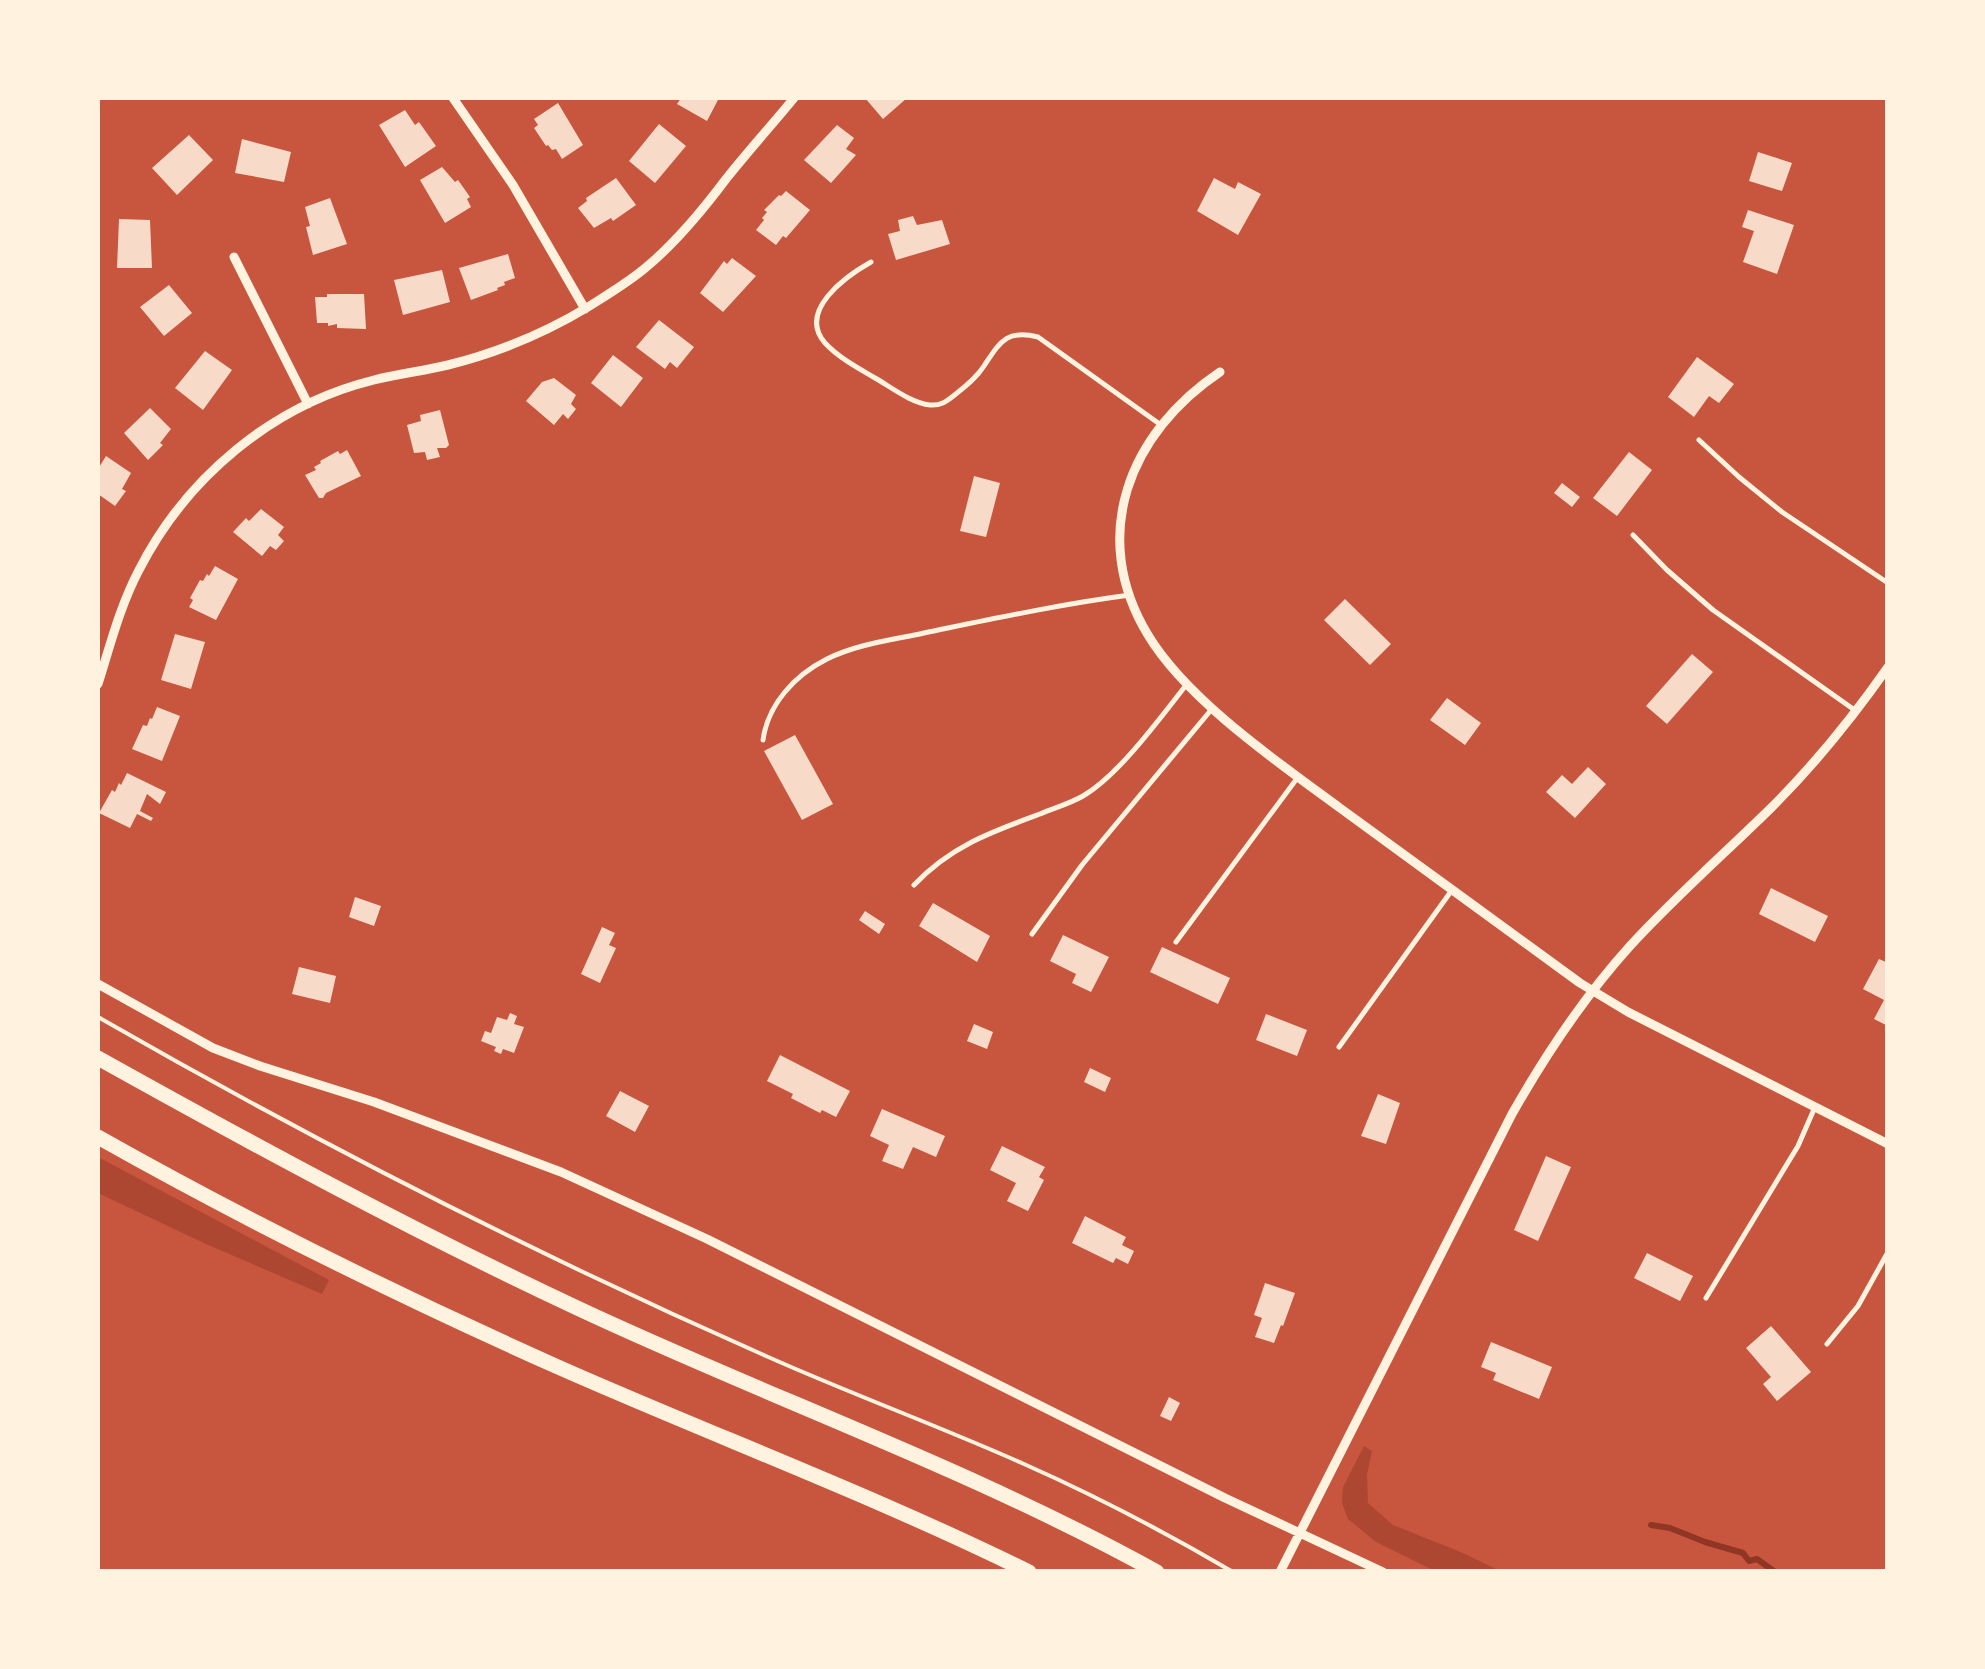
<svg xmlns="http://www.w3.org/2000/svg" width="1985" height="1669" font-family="Rubik,sans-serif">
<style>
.green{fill:#ae4732}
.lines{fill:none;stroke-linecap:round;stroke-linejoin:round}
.stream{stroke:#8f3625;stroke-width:6}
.building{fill:#f7dbc8}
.path{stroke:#fff3e0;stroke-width:4}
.service{stroke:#fff3e0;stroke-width:5}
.minor{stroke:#fff3e0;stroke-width:9}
.trunk{stroke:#fff3e0;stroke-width:15}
</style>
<rect width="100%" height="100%" fill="#c8553d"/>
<!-- green -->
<path class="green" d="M98 1157 329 1280 322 1294 206 1244 98 1193Z
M1364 1446 1372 1451 1367 1475 1368 1503 1393 1525 1463 1553 1500 1571H1435L1376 1542 1348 1519 1342 1503 1343 1487Z"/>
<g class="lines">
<!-- stream -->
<path class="stream" d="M1651 1525 1670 1528 1705 1542 1743 1553 1749 1561 1757 1559 1775 1572"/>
</g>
<!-- building -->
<path class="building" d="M681 98H719L707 121 677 104Z
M865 98H907L883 119Z
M558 103 583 145 562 159 556 149 552 150 548 145 546 146 534 128 538 125 534 119Z
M405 110 415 125 419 122 436 146 405 167 379 125Z
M659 124 686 146 655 183 629 161Z
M837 125 854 138 846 149 856 155 831 183 804 160Z
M189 135 213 160 177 195 152 168Z
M242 139 291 152 284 182 235 173Z
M1758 152 1792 163 1782 191 1749 181Z
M442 167 455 182 458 180 470 197 467 199 471 207 445 223 420 180Z
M616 178 636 205 613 221 611 218 594 228 578 208 587 201 586 198Z
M1214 178 1235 189 1238 182 1261 194 1238 235 1197 211Z
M786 191 810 210 786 238 783 236 776 245 756 230 764 220 762 218 767 212 764 210 779 195 781 196Z
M330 198 347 244 313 255 306 227 310 226 305 207Z
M1748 210 1794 225 1777 274 1743 262 1754 231 1742 227Z
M913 216 917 225 942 220 950 244 896 260 888 234 900 231 898 220Z
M119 219 150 220 152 268H117Z
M508 254 515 278 504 282 505 285 497 288 498 290 471 300 459 268Z
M732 258 756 276 723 312 700 293 724 261 727 264Z
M442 270 450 302 403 315 394 280Z
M169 285 192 313 164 336 140 307Z
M327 294H364L366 329 337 328V324L328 326V323H317L315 297H327Z
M659 320 694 347 677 368 670 362 665 369 636 347Z
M205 351 232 370 203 410 175 388Z
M613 355 643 378 621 407 591 383Z
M1697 357 1734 384 1719 403 1709 396 1694 417 1668 397Z
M554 378 576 395 571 404 576 409 568 419 563 414 554 425 526 401 542 382Z
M150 408 171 429 160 443 163 445 148 460 124 433Z
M440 410 449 445 446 448H437L440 457 427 460 425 452 414 453 407 425 421 421 420 415Z
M347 450 361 476 326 493 323 498H319L305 475 316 470 314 467 321 463 320 461 338 451 340 454Z
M1629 452 1652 470 1617 516 1593 498Z
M106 456 131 473 122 489 126 491 115 506 98 494V469Z
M974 476 1000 483 986 537 960 531Z
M1562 483 1580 497 1572 507 1554 493Z
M261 509 284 527 278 535 284 541 276 550 270 546 262 556 233 532 246 518 249 521Z
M215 566 238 579 216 620 189 607 193 600 190 598 200 580 203 581 207 574 209 576Z
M1345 599 1391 644 1370 665 1324 620Z
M175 634 205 642 191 689 161 680Z
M1692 654 1713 672 1667 724 1646 706Z
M1447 698 1481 723 1465 745 1430 720Z
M157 707 180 716 162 761 132 749 143 725 147 726 150 718 152 719Z
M795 735 833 804 802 820 764 751Z
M1588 767 1606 784 1575 818 1546 792 1562 775 1572 784Z
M127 773 166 792 160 804 147 794 140 811 153 818 151 821 137 814 130 828 99 813 112 790 115 792 119 783 121 785Z
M1771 888 1828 916 1815 942 1759 914Z
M355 897 381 906 374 926 349 917Z
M933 903 990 936 977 962 919 926Z
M865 911 885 924 879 934 859 920Z
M602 927 615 933 609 945 616 948 600 983 581 974Z
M1063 935 1109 957 1091 992 1072 983 1076 974 1050 961Z
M1162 947 1230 978 1218 1004 1150 972Z
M1879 959 1888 963V1026L1874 1019 1884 1000 1863 989Z
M299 967 336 976 330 1003 292 994Z
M510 1013 517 1016 514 1024 524 1027 514 1053 503 1049 501 1054 494 1051 496 1047 481 1041 485 1031 491 1033 497 1017 507 1020Z
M1266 1014 1307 1030 1297 1056 1256 1040Z
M974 1024 993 1032 987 1049 967 1041Z
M780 1055 850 1091 836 1117 822 1110 820 1113 791 1098 793 1094 767 1081Z
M1090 1068 1111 1078 1105 1092 1084 1082Z
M620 1091 649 1106 635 1132 606 1116Z
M1378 1094 1400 1103 1386 1144 1361 1136Z
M882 1109 945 1136 936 1157 913 1147 903 1169 882 1161 889 1145 870 1136Z
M1002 1146 1045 1167 1039 1177 1044 1180 1028 1211 1007 1201 1016 1183 990 1170Z
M1546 1156 1571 1167 1538 1241 1514 1230Z
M1085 1216 1126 1237 1122 1245 1134 1251 1128 1264 1116 1258 1113 1263 1072 1243Z
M1647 1253 1693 1276 1680 1301 1634 1278Z
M1265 1283 1295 1293 1283 1326 1281 1325 1274 1343 1255 1337 1262 1318 1254 1315Z
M1771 1326 1811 1372 1777 1401 1763 1384 1771 1377 1746 1348Z
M1491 1342 1552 1367 1539 1399 1493 1380 1496 1373 1481 1367Z
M1169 1397 1180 1403 1171 1421 1160 1416Z"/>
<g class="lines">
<!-- path -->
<path class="path" d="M98 1017C314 1141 537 1255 766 1356 851 1394 939 1426 1024 1464 1096 1496 1165 1532 1233 1572"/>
<!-- service -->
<path class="service" d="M871 262C846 276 797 311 825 343 839 358 858 368 875 378 891 387 911 403 930 405 942 406 948 400 957 393 967 385 977 377 984 366 1000 342 1006 329 1038 337L1161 425
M1699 440 1739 477 1782 512 1888 583
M1633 535 1667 570 1713 610 1856 711
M763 740C768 704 795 675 827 659 857 644 892 640 924 633 992 619 1061 604 1130 595
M914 885C951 846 991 832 1040 814 1054 808 1069 804 1083 796 1119 775 1160 718 1187 684
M1032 934 1082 865 1211 710
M1176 942 1298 777
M1339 1047 1452 890
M1706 1298 1798 1146 1815 1107
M1827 1344 1858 1306 1888 1252"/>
<!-- minor -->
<path class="minor" d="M453 98 513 185 585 309
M234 257 308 404
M1220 372C1129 433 1088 536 1148 635 1187 700 1279 763 1340 808 1420 866 1500 925 1580 983L1628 1012 1888 1144
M98 684C110 646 120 606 139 570 186 478 272 405 374 380 398 374 423 371 448 365 496 353 545 333 588 307 607 295 627 283 644 269 676 243 702 211 726 179 748 151 772 125 794 98
M98 984 213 1048 260 1066 374 1102 561 1172 707 1239 1225 1498 1383 1572
M1280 1572 1512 1114C1546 1054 1583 998 1630 946 1674 898 1724 854 1771 808 1814 765 1853 717 1888 667"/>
<!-- trunk -->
<path class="trunk" d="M98 1058C254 1145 411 1230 573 1306 766 1397 969 1468 1157 1572
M98 1137C247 1221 401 1297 558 1367 714 1436 875 1496 1029 1572"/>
</g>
<!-- border -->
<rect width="1985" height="1669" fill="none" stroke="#fff3e0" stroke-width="200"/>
</svg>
